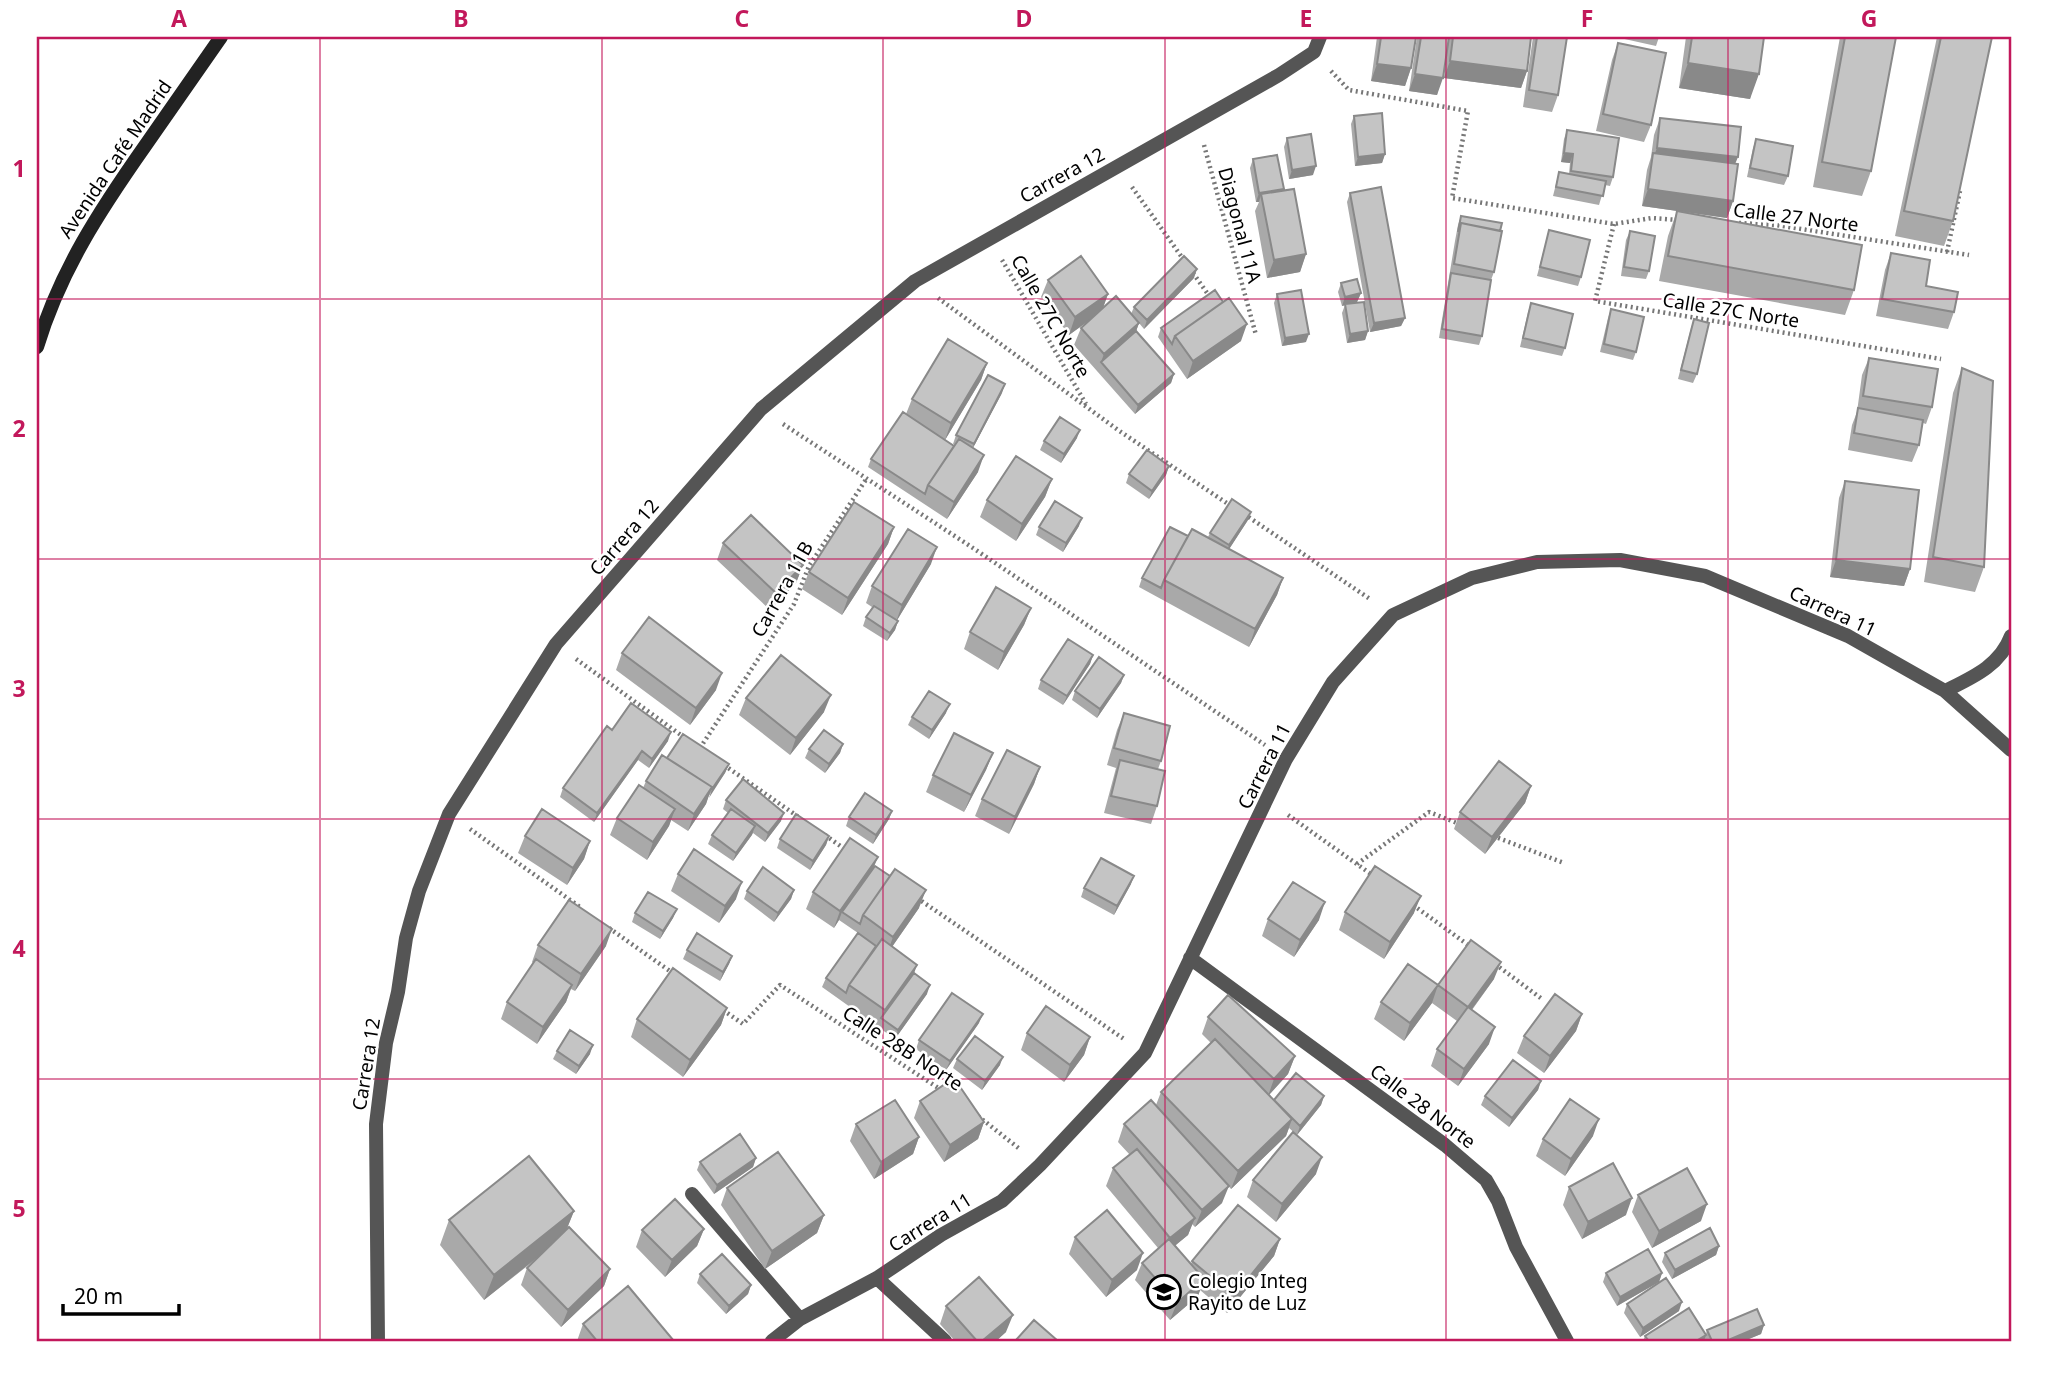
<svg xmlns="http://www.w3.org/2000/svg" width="2048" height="1378" font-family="'Noto Sans',sans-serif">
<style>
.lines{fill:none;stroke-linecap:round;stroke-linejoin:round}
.path{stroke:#777;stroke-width:4.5;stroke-dasharray:2 3.5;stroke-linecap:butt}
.street{stroke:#555;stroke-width:14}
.secondary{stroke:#222;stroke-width:14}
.wall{fill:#a9a9a9}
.shaded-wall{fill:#898989}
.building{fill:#c4c4c4;stroke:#898989;stroke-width:2}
.grid{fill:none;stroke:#c2185b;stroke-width:2;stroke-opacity:0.55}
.labels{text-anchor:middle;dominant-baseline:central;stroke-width:5;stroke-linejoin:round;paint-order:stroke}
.street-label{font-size:19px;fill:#000;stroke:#fff}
.poi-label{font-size:19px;fill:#000;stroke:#fff;text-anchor:start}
.neatline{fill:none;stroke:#c2185b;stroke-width:2.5}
.grid-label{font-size:23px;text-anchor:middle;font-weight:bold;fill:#c2185b}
</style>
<rect width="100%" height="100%" fill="#fff"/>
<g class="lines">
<!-- path -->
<path class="path" d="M1331 71 1349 90 1468 111 1452 198 1614 224 1652 218 1678 220
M1204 145 1256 335
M1132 187 1186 263
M1739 223 1776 225 1969 255
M1614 224 1595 301 1941 359
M1947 252 1960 191
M1002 260 1086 404
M1193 273 1210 297
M938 298 1118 430 1231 506
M783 424 967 544 1265 745
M1244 514 1370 599
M576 659 685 738
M700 748 794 604 809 566 867 478
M724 765 800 818
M1288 815 1375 877
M470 829 580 907
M825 835 846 850
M1493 836 1564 863
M1357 864 1429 812 1462 825
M917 898 1124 1039
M1413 905 1471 947
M609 928 674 974
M1495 964 1542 999
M723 1010 743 1024 780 985 943 1091
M978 1116 1021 1150"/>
<!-- street -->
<path class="street" d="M1945 691C1971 678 2000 666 2011 636
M1190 958 1445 1145 1486 1180 1498 1201 1516 1247 1567 1341
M692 1194 800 1319
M877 1278 945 1341
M378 1341 376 1124 386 1043 398 992 406 938 419 891 449 814 556 644 761 409 915 281 1279 75 1314 52 1320 37
M772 1341 800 1319 877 1278 941 1235 1002 1201 1040 1165 1145 1053 1286 759 1333 682 1393 615 1472 578 1537 562 1620 560 1705 576 1848 636 1945 691 2011 750"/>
<!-- secondary -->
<path class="secondary" d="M37 347C60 271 100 210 145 146 170 110 196 73 221 37"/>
</g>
<!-- wall -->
<path class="wall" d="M1377 37H1416L1411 68 1405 86 1371 81Z
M1417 37H1531L1527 71 1521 88 1444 78 1447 53 1437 95 1409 91Z
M1533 37H1567L1558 95 1552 112 1523 107Z
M1620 37H1659L1656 46 1620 38Z
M1686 37H1764L1750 99 1679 88Z
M1840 37H1896L1871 171 1862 196 1813 187Z
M1937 37H1992L1953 221 1944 246 1895 236Z
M1618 43 1651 125 1644 142 1596 131 1612 60Z
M1354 116 1385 154 1382 163 1355 166 1351 124Z
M1660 118 1735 164 1733 201 1727 218 1642 206 1647 170 1651 157 1654 135Z
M1567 130 1613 177 1610 186 1605 185 1599 205 1553 196 1559 172 1569 174 1570 163 1561 162 1564 139Z
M1287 138 1313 175 1289 179 1284 147Z
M1756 139 1788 176 1784 185 1747 177 1753 148Z
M1253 159 1284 189 1283 190 1306 254 1300 272 1267 278 1255 211 1259 202H1256L1250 168Z
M1350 193 1405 318 1401 326 1370 332 1347 202Z
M1677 211 1854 290 1845 315 1659 281 1668 236Z
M1461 216 1494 272 1491 280 1482 336 1479 345 1439 338 1455 241 1458 225Z
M1549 230 1581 277 1578 286 1537 276Z
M1630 231 1649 271 1646 279 1621 276 1626 240Z
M1891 253 1954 312 1948 329 1876 316 1885 270Z
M1194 278 1144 329 1139 323 1136 331 1174 374 1171 383 1135 414 1074 345 1081 328 1087 322 1069 335 1041 297 1048 280 1108 294 1103 307 1131 314 1134 307Z
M1341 283 1361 293 1357 302 1349 304 1368 331 1365 340 1347 343 1342 313 1345 305 1342 306 1338 292Z
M1277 294 1306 342 1282 346 1274 303Z
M1531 303 1565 348 1562 356 1520 347 1528 312Z
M1611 309 1636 352 1633 360 1600 352 1608 318Z
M1694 319 1697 374 1693 383 1678 379 1691 328Z
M1161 328 1241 341 1187 379 1158 337Z
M1869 358 1932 407 1926 424 1923 423 1919 445 1912 462 1848 450 1852 425 1857 412 1862 375Z
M987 363 981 380 945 440 954 446 955 445 953 444 956 435 1002 393 973 448 978 472 947 519 868 467 871 459 906 414 912 399Z
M1962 368 1984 567 1975 592 1924 582 1953 393Z
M1077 438 1061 463 1040 450 1044 441Z
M1169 466 1166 475 1149 499 1126 483 1129 474Z
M1052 479 1045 497 1016 541 980 517 987 500Z
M1845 481 1910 569 1904 586 1830 577 1839 498Z
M1248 520 1229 549 1283 578 1277 595 1249 647 1139 587 1142 578 1188 536 1208 537 1210 533Z
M1079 526 1063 552 1036 535 1039 527Z
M894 527 888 544 842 615 802 589 809 572Z
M723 543 803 565 796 583 770 610 717 560Z
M931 564 897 620 898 621 895 630 887 641 863 626 866 617 872 607 866 603 872 586Z
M1031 608 1024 625 998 670 964 649 970 632Z
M622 653 716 690 690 725 616 670Z
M1093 655 1090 664 1063 705 1038 689 1041 680Z
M1124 675 1121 683 1097 718 1072 700 1075 691Z
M746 698 824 712 790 755 739 715Z
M946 713 929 739 908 725 912 717Z
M1124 713 1161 761 1158 769 1157 806 1151 824 1104 813 1116 768 1107 765 1117 730Z
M612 730 668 741 649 768 638 760 594 822 560 797 563 788Z
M843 744 840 753 825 773 805 758 809 749Z
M993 753 986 770 964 812 926 792 933 775Z
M667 758 729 764 725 773 708 797 706 804 688 831 671 820 669 826 647 860 610 835 617 818 643 788 646 781Z
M1040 767 1034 784 1009 834 975 816 982 799Z
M1531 786 1525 803 1485 854 1454 829 1460 812Z
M726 800 781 821 765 842 753 833 733 861 708 844 712 835 728 813 723 809Z
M892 811 889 819 873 844 846 826 849 817Z
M525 836 590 841 584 859 567 885 518 853Z
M829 836 826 845 810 870 777 848 780 839Z
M875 866 919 908 892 947 914 973 927 994 895 1039 822 987 826 978 858 933 839 920 834 928 806 909 813 892Z
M678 874 736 899 719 923 671 891Z
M1131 884 1114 915 1081 897 1084 888Z
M794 890 791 899 774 922 744 899 747 891Z
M677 909 673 918 660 939 632 922 635 913Z
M1345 912 1414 913 1384 959 1339 930Z
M1268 919 1319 920 1294 957 1262 936Z
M538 945 606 946 575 991 571 989 566 1002 537 1044 501 1019 507 1002 533 963 532 962Z
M687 950 732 956 729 964 720 981 683 959Z
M1408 964 1442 988 1494 979 1472 1010 1489 1044 1458 1086 1431 1066 1437 1049 1457 1021 1432 1003 1404 1041 1374 1019 1381 1002Z
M727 1008 721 1025 683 1077 631 1037 637 1019Z
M1582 1014 1576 1031 1544 1073 1517 1053 1524 1036Z
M1208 1017 1295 1056 1288 1074 1269 1095 1274 1100 1324 1096 1321 1105 1297 1135 1289 1128 1286 1136 1231 1189 1225 1182 1222 1203 1195 1227 1192 1224 1188 1235 1175 1245 1191 1264 1192 1261 1280 1239 1274 1256 1227 1313 1200 1290 1198 1296 1170 1320 1135 1280 1142 1263 1158 1248 1106 1186 1113 1168 1130 1155 1118 1142 1124 1124 1156 1105 1161 1092 1211 1043 1202 1034Z
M979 1023 946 1070 916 1049 919 1040Z
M1027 1033 1090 1037 1084 1055 1064 1082 1021 1050Z
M557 1051 590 1054 576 1074 553 1059Z
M957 1059 1000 1065 982 1090 953 1068Z
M1541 1081 1538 1090 1509 1127 1481 1105 1485 1096Z
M920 1101 984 1122 978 1139 944 1162 914 1118Z
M856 1124 919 1137 913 1154 874 1179 850 1141Z
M1593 1136 1565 1176 1536 1156 1543 1139Z
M756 1158 753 1167 714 1194 697 1170 700 1162Z
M1316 1174 1276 1222 1247 1197 1253 1180Z
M1569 1187 1626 1215 1582 1239 1563 1205Z
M727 1188 824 1215 817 1233 765 1269 721 1205Z
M1638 1195 1701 1221 1652 1248 1632 1212Z
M574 1211 567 1228 610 1269 604 1286 561 1327 521 1285 527 1268 535 1260 484 1300 440 1245 449 1220Z
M704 1229 697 1246 665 1277 636 1247 642 1230Z
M1075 1237 1137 1270 1106 1297 1069 1254Z
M1719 1246 1716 1255 1672 1279 1662 1262 1665 1253Z
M1606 1273H1662L1659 1282 1617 1306 1603 1282Z
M700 1274 751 1285 748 1294 726 1314 697 1283Z
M1627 1304 1679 1311 1640 1337 1624 1313Z
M946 1306 1006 1332 996 1341H955L940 1324Z
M583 1324 674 1341H577Z
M1764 1325 1761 1334 1744 1341H1705V1340L1704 1341H1643L1645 1336 1706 1334 1707 1330Z"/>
<!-- shaded-wall -->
<path class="shaded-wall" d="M1450 61 1527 71 1521 88 1444 78Z
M1688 63 1759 74 1750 99 1679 88Z
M1377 64 1411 68 1405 86 1371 81Z
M1415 74 1443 78 1437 95 1409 91Z
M1657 148 1738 157 1731 174 1652 161Z
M1564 153 1573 154 1570 163 1561 162Z
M1385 154 1382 163 1355 166 1358 157Z
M1316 166 1313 175 1289 179 1292 170Z
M1284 189 1281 198 1261 194 1259 202H1256L1259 193Z
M1648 189 1733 201 1727 218 1642 206Z
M1306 254 1300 272 1267 278 1274 260Z
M1197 269 1194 278 1144 329 1147 320Z
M1361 293 1357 302 1342 306 1345 297Z
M1108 294 1102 311 1069 335 1075 317Z
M1405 318 1401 326 1370 332 1374 323Z
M1139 323 1133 340 1101 362 1104 354Z
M1247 324 1241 341 1187 379 1193 361Z
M1368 331 1365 340 1347 343 1350 334Z
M1309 334 1306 342 1282 346 1285 338Z
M987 363 981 380 945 440 951 423Z
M1174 374 1171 383 1135 414 1138 405Z
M1005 384 1002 393 970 453 974 444Z
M1080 430 1077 438 1061 463 1064 454Z
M984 455 978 472 947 519 954 502Z
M1169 466 1166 475 1149 499 1152 491Z
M1052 479 1045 497 1016 541 1022 524Z
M1251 512 1248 520 1226 554 1229 545Z
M1082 518 1079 526 1063 552 1066 543Z
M894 527 888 544 842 615 848 598Z
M937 547 931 564 896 622 902 605Z
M1836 560 1910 569 1904 586 1830 577Z
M803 565 796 583 770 610 776 593Z
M1283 578 1277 595 1249 647 1255 629Z
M1031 608 1024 625 998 670 1004 652Z
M898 621 895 630 887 641 890 633Z
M1093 655 1090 664 1063 705 1067 696Z
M722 673 716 690 690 725 696 708Z
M1124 675 1121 683 1097 718 1100 709Z
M831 695 824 712 790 755 796 738Z
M950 704 946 713 929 739 932 730Z
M671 732 668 741 649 768 652 759Z
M843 744 840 753 825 773 829 764Z
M642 751 638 760 594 822 597 813Z
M993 753 986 770 964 812 971 795Z
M729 764 725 773 709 798 712 789Z
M1040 767 1034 784 1009 834 1015 817Z
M1531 786 1525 803 1485 854 1492 837Z
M712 787 706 804 688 831 694 814Z
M675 809 669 826 647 860 653 842Z
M892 811 889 819 873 844 876 835Z
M784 813 781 821 765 842 768 833Z
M755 826 752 835 733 861 736 853Z
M829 836 826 845 810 870 813 861Z
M590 841 584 859 567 885 573 868Z
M878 857 871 874 842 912 839 920 834 928 840 911Z
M1134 876 1131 884 1114 915 1117 906Z
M742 882 736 899 719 923 725 906Z
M794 890 791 899 774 922 778 913Z
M926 890 919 908 887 954 893 937Z
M1421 896 1414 913 1384 959 1390 942Z
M1325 902 1319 920 1294 957 1300 940Z
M677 909 673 918 660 939 663 931Z
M612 929 606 946 575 991 581 974Z
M732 956 729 964 720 981 723 972Z
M1501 962 1494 979 1461 1024 1468 1007Z
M917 965 911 982 881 1018 885 1010Z
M572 985 566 1002 537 1044 543 1027Z
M930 985 927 994 895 1039 898 1030Z
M1438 985 1432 1003 1404 1041 1410 1023Z
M727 1008 721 1025 683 1077 690 1060Z
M983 1014 979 1023 946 1070 950 1061Z
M1582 1014 1576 1031 1544 1073 1550 1056Z
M1495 1027 1489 1044 1458 1086 1464 1069Z
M1090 1037 1084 1055 1064 1082 1070 1065Z
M593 1045 590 1054 576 1074 579 1066Z
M1295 1056 1288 1074 1268 1096 1274 1079Z
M1003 1057 1000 1065 982 1090 985 1081Z
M1541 1081 1538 1090 1509 1127 1512 1118Z
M1324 1096 1321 1105 1297 1135 1300 1126Z
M1292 1119 1286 1136 1231 1189 1238 1171Z
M1599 1119 1593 1136 1565 1176 1571 1159Z
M984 1122 978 1139 944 1162 950 1145Z
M919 1137 913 1154 874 1179 881 1162Z
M1322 1157 1316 1174 1276 1222 1282 1204Z
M756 1158 753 1167 714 1194 717 1185Z
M1229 1186 1222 1203 1195 1227 1202 1210Z
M1632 1198 1626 1215 1582 1239 1588 1222Z
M1707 1204 1701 1221 1652 1248 1659 1231Z
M574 1211 564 1236 484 1300 494 1275Z
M824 1215 817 1233 765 1269 772 1251Z
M1195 1218 1188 1235 1164 1255 1170 1238Z
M704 1229 697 1246 665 1277 672 1260Z
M1280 1239 1274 1256 1227 1313 1234 1296Z
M1719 1246 1716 1255 1672 1279 1675 1270Z
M1143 1253 1137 1270 1106 1297 1112 1280Z
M610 1269 604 1286 561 1327 568 1310Z
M1662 1273 1659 1282 1617 1306 1620 1297Z
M1204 1279 1198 1296 1170 1320 1177 1303Z
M751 1285 748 1294 726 1314 729 1306Z
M1682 1302 1679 1311 1640 1337 1643 1328Z
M1013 1315 1006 1332 996 1341H982Z
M1764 1325 1761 1334 1744 1341H1726Z
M1706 1335 1704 1341H1696Z"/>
<!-- building -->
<path class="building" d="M1381 37H1416L1411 68 1377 64Z
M1421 37H1449L1443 78 1415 74Z
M1453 37H1531L1527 71 1450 61Z
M1537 37H1567L1558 95 1529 90Z
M1692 37H1764L1759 74 1688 63Z
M1845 37H1896L1871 171 1822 162Z
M1941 37H1992L1953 221 1904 211Z
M1618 43 1666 53 1651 125 1603 114Z
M1382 113 1385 154 1358 157 1354 116Z
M1660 118 1741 127 1738 157 1657 148Z
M1567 130 1619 138 1613 177 1571 171 1573 154 1564 153Z
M1311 134 1316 166 1292 170 1287 138Z
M1756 139 1793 146 1788 176 1750 168Z
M1653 153 1738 164 1733 201 1648 189Z
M1277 155 1284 189 1259 193 1253 159Z
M1559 172 1606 181 1603 196 1556 187Z
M1381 187 1405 318 1374 323 1350 193Z
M1294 189 1306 254 1274 260 1261 194Z
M1677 211 1862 245 1854 290 1668 256Z
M1461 216 1502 223 1500 231 1461 223 1458 232Z
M1461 223 1502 231 1494 272 1454 264Z
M1549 230 1590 240 1581 277 1540 267Z
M1630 231 1655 236 1649 271 1624 267Z
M1891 253 1930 260 1926 286 1958 292 1954 312 1882 299Z
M1081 256 1108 294 1075 317 1048 280Z
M1184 256 1197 269 1147 320 1134 307Z
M1451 273 1491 280 1482 336 1442 329Z
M1357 279 1361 293 1345 297 1341 283Z
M1215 290 1223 302 1175 336 1172 344 1161 328Z
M1301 290 1309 334 1285 338 1277 294Z
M1116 296 1139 323 1104 354 1081 328Z
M1229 298 1247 324 1193 361 1175 336Z
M1364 302 1368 331 1350 334 1345 304Z
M1531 303 1573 314 1565 348 1523 338Z
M1611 309 1644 317 1636 352 1604 344Z
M1694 319 1709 323 1697 374 1681 370Z
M1136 331 1174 374 1138 405 1101 362Z
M948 339 987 363 951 423 912 399Z
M1869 358 1938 369 1932 407 1863 396Z
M1962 368 1993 381 1984 567 1933 557Z
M988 375 1005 384 974 444 956 435Z
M1858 408 1923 420 1919 445 1854 433Z
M903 412 954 446 928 485 925 494 871 459Z
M1060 417 1080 430 1064 454 1044 441Z
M959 439 984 455 954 502 928 485Z
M1147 450 1169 466 1152 491 1129 474Z
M1016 456 1052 479 1022 524 987 500Z
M1845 481 1919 490 1910 569 1836 560Z
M1232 499 1251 512 1229 545 1210 533Z
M1055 501 1082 518 1066 543 1039 527Z
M854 502 894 527 848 598 809 572Z
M751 515 803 565 776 593 723 543Z
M1170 527 1188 536 1164 580 1161 588 1142 578Z
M908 529 937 547 902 605 872 586Z
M1192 529 1283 578 1255 629 1164 580Z
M996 587 1031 608 1004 652 970 632Z
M874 606 898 621 890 633 866 617Z
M649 617 722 673 696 708 622 653Z
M1068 639 1093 655 1067 696 1041 680Z
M781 655 831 695 796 738 746 698Z
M1099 657 1124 675 1100 709 1075 691Z
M929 691 950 704 932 730 912 717Z
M631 703 671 732 652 759 642 751 597 813 563 788 607 726 612 730Z
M1124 713 1170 726 1161 761 1114 748Z
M824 730 843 744 829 764 809 749Z
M954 733 993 753 971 795 933 775Z
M683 734 729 764 712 789H711L712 787 667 758Z
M1007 750 1040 767 1015 817 982 799Z
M662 755 712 787 694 814 646 781Z
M1120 760 1165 771 1157 806 1111 796Z
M1499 761 1531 786 1492 837 1460 812Z
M743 779 784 813 768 833 726 800Z
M639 785 675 809 653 842 617 818Z
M865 793 892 811 876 835 849 817Z
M542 809 590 841 573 868 525 836Z
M731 809 755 826 736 853 712 835Z
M796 814 829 836 813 861 780 839Z
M850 838 878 857 840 911 813 892Z
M694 849 742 882 725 906 678 874Z
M1101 858 1134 876 1117 906 1084 888Z
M875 866 890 876 863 915 860 924 842 912Z
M1375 866 1421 896 1390 942 1345 912Z
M763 867 794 890 778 913 747 891Z
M895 869 926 890 893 937 863 915Z
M1293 882 1325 902 1300 940 1268 919Z
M648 892 677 909 663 931 635 913Z
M569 900 612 929 581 974 538 945Z
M697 933 732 956 723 972 687 950Z
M858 933 876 946 849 985 846 993 826 978Z
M882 939 917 965 885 1010 849 985Z
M1471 940 1501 962 1468 1007 1438 985Z
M536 959 572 985 543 1027 507 1002Z
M1408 964 1438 985 1410 1023 1381 1002Z
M673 968 727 1008 690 1060 637 1019Z
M914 973 930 985 898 1030 881 1018Z
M952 993 983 1014 950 1061 919 1040Z
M1555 994 1582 1014 1550 1056 1524 1036Z
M1228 995 1295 1056 1274 1079 1208 1017Z
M1046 1006 1090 1037 1070 1065 1027 1033Z
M1468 1007 1495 1027 1464 1069 1437 1049Z
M570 1030 593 1045 579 1066 557 1051Z
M975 1036 1003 1057 985 1081 957 1059Z
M1215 1039 1292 1119 1238 1171 1161 1092Z
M1513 1060 1541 1081 1512 1118 1485 1096Z
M1296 1073 1324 1096 1300 1126 1274 1100Z
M954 1078 984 1122 950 1145 920 1101Z
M1570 1099 1599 1119 1571 1159 1543 1139Z
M895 1100 919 1137 881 1162 856 1124Z
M1151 1100 1229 1186 1202 1210 1124 1124Z
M1293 1132 1322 1157 1282 1204 1253 1180Z
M740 1134 756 1158 717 1185 700 1162Z
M1137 1149 1195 1218 1170 1238 1113 1168Z
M778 1152 824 1215 772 1251 727 1188Z
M529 1156 574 1211 494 1275 449 1220Z
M1613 1163 1632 1198 1588 1222 1569 1187Z
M1687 1168 1707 1204 1659 1231 1638 1195Z
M675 1199 704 1229 672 1260 642 1230Z
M1238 1205 1280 1239 1234 1296 1192 1261Z
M1107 1210 1143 1253 1112 1280 1075 1237Z
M569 1227 610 1269 568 1310 527 1268Z
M1710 1228 1719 1246 1675 1270 1665 1253Z
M1169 1239 1204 1279 1177 1303 1142 1263Z
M1648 1249 1662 1273 1620 1297 1606 1273Z
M722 1254 751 1285 729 1306 700 1274Z
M979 1277 1013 1315 982 1341H977L946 1306Z
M1666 1278 1682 1302 1643 1328 1627 1304Z
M628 1286 674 1341H597L583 1324Z
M1689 1308 1706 1335 1696 1341H1649L1645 1336Z
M1757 1309 1764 1325 1726 1341H1712L1707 1330Z
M1034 1320 1058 1341H1015Z"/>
<!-- grid -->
<path class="grid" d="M320 37V1341M602 37V1341M883 37V1341M1165 37V1341M1446 37V1341M1728 37V1341M37 299H2011M37 559H2011M37 819H2011M37 1079H2011"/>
<!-- icons -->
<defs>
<g id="school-ring" transform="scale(1.75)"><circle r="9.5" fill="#fff" stroke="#000" stroke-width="1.5"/><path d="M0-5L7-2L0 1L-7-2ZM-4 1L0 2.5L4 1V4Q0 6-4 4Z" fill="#000"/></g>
</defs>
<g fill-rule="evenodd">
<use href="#school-ring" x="1164" y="1292"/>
</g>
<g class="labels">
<!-- street labels -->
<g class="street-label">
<text transform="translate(115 159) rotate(-56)">Avenida Café Madrid</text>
<text transform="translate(1062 175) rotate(-29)">Carrera 12</text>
<text transform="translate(1796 217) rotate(7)">Calle 27 Norte</text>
<text transform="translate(1240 225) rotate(75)">Diagonal 11A</text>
<text transform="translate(1731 310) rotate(9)">Calle 27C Norte</text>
<text transform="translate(1051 316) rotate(60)">Calle 27C Norte</text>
<text transform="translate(624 537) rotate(-49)">Carrera 12</text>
<text transform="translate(782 589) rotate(-61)">Carrera 11B</text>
<text transform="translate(1833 611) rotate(25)">Carrera 11</text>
<text transform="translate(1264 766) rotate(-63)">Carrera 11</text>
<text transform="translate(903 1048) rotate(33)">Calle 28B Norte</text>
<text transform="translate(366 1064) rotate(-81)">Carrera 12</text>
<text transform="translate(1423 1106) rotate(37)">Calle 28 Norte</text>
<text transform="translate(930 1222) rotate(-32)">Carrera 11</text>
</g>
<!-- poi labels -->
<g class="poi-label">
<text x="1188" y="1281">Colegio Integ<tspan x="1188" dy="22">Rayito de Luz</tspan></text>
</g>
</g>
<!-- border -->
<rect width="2048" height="1378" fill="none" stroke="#ffffff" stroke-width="77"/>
<!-- scale -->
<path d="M63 1304v10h116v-10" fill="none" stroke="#000000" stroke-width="3.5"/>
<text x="74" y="1304" font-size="21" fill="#000000" stroke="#ffffff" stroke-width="5" paint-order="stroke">20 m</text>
<rect x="38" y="38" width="1972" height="1302" class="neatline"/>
<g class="grid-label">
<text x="179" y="27">A</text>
<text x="461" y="27">B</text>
<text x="742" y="27">C</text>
<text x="1024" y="27">D</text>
<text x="1306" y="27">E</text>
<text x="1587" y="27">F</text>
<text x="1869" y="27">G</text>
<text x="19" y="177">1</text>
<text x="19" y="437">2</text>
<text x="19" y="697">3</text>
<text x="19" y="957">4</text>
<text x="19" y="1217">5</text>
</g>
</svg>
